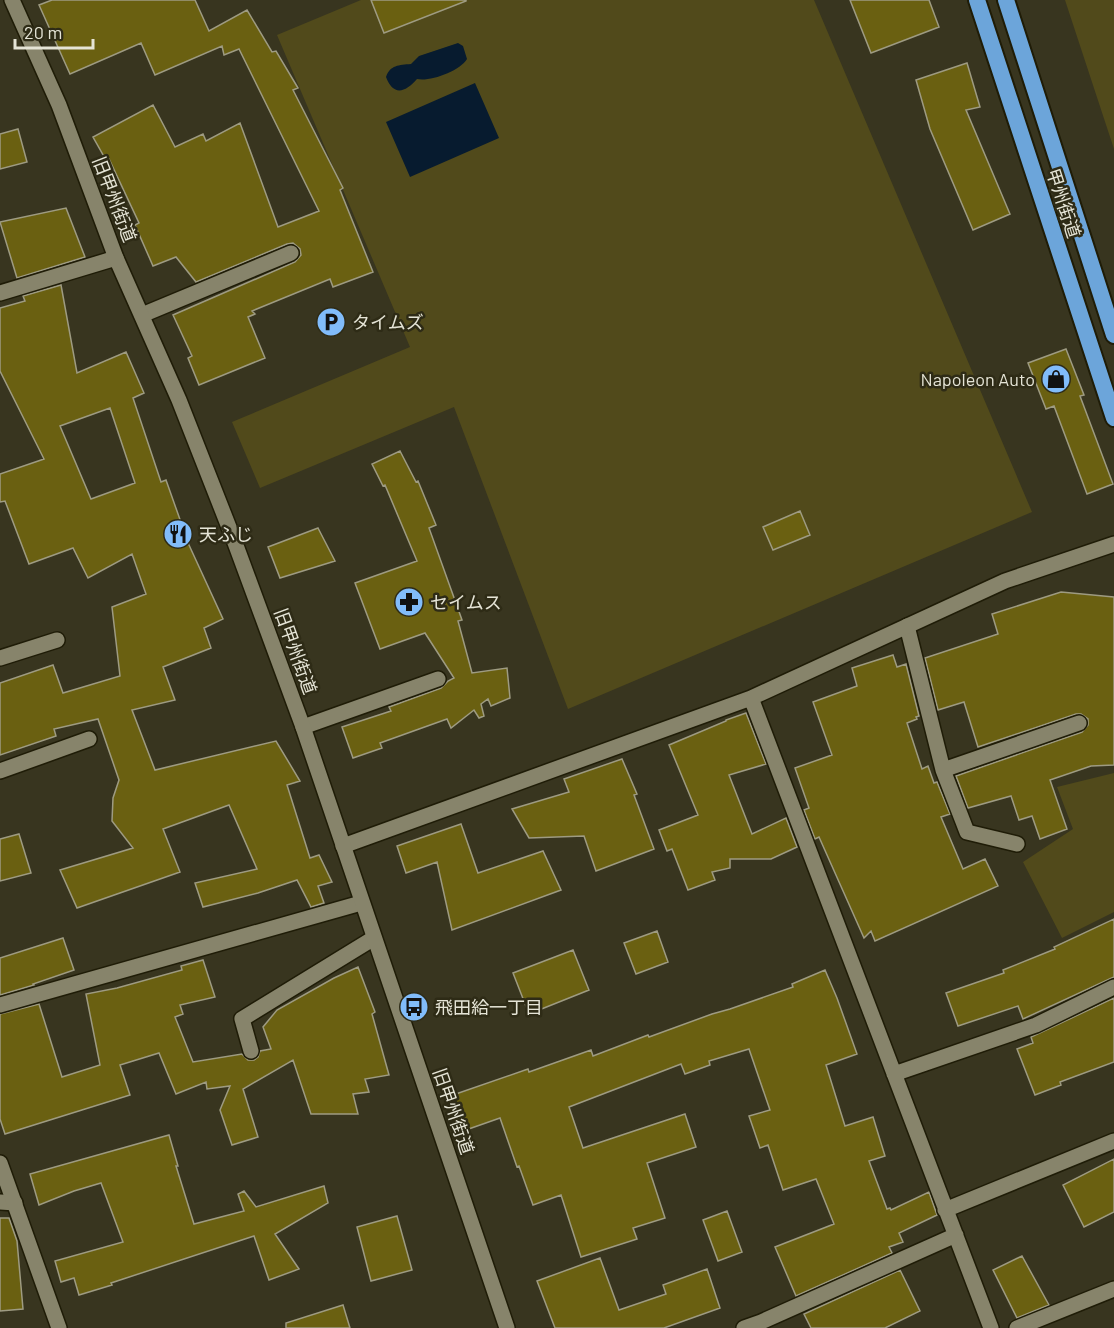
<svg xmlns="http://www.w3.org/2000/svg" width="1114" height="1328" font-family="Barlow,'Noto Sans JP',sans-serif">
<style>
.green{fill:#514a1b}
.water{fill:#071b2f}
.building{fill:#6a6011;stroke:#9e9b82;stroke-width:1.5;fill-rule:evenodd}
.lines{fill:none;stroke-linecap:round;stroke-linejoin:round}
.service-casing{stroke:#1f1c07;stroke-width:18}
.minor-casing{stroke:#1f1c07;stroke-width:18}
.secondary-casing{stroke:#1f1c07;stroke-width:18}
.trunk-casing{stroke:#1f1c07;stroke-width:20}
.service{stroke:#87846b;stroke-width:15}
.minor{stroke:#87846b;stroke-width:15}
.secondary{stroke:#87846b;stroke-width:15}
.trunk{stroke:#6ca5da;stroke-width:16}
.labels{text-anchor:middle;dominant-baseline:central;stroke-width:5;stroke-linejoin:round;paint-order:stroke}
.street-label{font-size:18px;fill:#e5e4d6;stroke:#2e2b16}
.poi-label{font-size:18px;fill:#e5e4d6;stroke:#2e2b16;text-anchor:start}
</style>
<rect width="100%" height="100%" fill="#38351f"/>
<!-- green -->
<path class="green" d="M361 0H814L1032 512 568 709 454 407 260 488 232 422 410 347 277 35Z
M1065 0H1114V149Z
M1114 773V912L1062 938 1023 862 1073 829 1057 787Z"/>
<!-- water -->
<path class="water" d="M458 43 463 46 467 59C460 71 430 82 417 79 405 93 393 96 386 77 390 65 399 65 411 64L419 56Z
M475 83 499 138 410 177 386 122Z"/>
<!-- building -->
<path class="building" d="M52 0H195L209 31 247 10 272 52 276 51 298 88 293 90 343 188 340 190 373 272 333 287 330 279 252 311 255 314 248 317 265 358 199 385 188 358 192 356 173 315 295 262 301 255 300 249 293 243 287 244 196 282 176 257 153 266 135 225 139 223 109 159 106 160 93 137 153 105 175 147 203 134 206 141 240 123 278 227 319 211 239 49 224 55 222 46 155 75 141 43 70 74 39 5Z
M371 0H466V1L384 33Z
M850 0H929L939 27 871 53Z
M967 63 980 107 966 110 1010 214 973 230 930 129 916 80Z
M18 129 27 162 0 169V134Z
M66 208 85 257 17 278 0 222Z
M61 285 77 373 126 352 144 393 133 398 161 482 166 480 189 545 223 619 204 628 211 648 163 667 175 700 132 710 155 770 276 741 300 781 287 785 310 858 319 855 332 882 318 886 324 903 311 907 297 880 258 893 203 907 195 883 257 869 229 805 163 829 180 872 77 908 60 870 133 848 112 821 113 798 119 780 98 719 54 729 56 736 0 755V683L53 665 63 693 120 676 112 607 146 594 132 554 88 578 73 548 29 564 5 501 0 502V474L44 459 0 371V308L25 301 23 296ZM110 408 135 483 91 499 60 426Z
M1066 349 1084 395 1080 396 1113 484 1087 494 1054 406 1046 409 1028 363Z
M400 451 416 482 418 481 436 525 429 528 462 620 458 621 472 673 507 668 510 698 491 706 488 699 481 704 484 716 479 718 474 710 451 728 447 719 380 743 382 748 353 758 342 727 391 711 389 707 441 688 448 681 454 678 425 633 380 649 355 583 417 561 385 485 383 486 372 464Z
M800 511 810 535 773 550 763 527Z
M318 528 335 561 280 578 268 547Z
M1061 592 1114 597V765L1091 766 1050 780 1067 829 1040 839 1032 816 1019 820 1011 796 968 808 956 776 1082 732 1088 725V719L1081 714H1076L978 747 964 702 938 710 925 658 998 634 992 614Z
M893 655 897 667 906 664 919 716 916 717 917 719 907 723 922 769 928 766 934 783 937 782 950 814 941 817 963 869 985 859 998 886 875 941 871 931 864 938 819 837 815 839 804 810 809 808 795 768 832 755 813 702 857 686 852 668Z
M746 713 766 764 729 775 752 834 786 818 797 847 771 859H730V868L712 872 715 880 688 890 672 849 667 851 659 830 698 815 669 745 726 721V720Z
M622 759 637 794 634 795 654 849 596 871 584 836 529 838 512 809 569 792 564 779Z
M461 824 478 873 543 851 561 890 452 930 437 862 406 873 397 846Z
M19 834 31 873 0 881V839Z
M1114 919V977L1023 1019 1018 1006 958 1026 946 993 1004 973 1003 970 1055 949 1054 947Z
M657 931 668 962 636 974 624 943Z
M63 938 74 970 33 984 34 985 0 995V958Z
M573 950 589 990 529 1014 513 973Z
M203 960 215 997 180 1005 183 1014 175 1017 193 1062 242 1054 248 1060H254L258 1057 260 1051 271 1049 263 1027 277 1010 334 978 358 967 375 1012 372 1014 389 1075 365 1079 369 1092 353 1094 358 1114H311L293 1060 243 1089 258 1137 232 1145 220 1110 230 1086 207 1089 206 1082 176 1094 159 1053 120 1065 130 1095 5 1134 0 1119V1014L39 1004 62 1077 100 1065 86 994 117 988 182 970 181 966Z
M825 970 837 998 857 1054 826 1065 845 1126 873 1117 885 1156 869 1161 887 1209 890 1208 891 1210 929 1192 937 1215 899 1233 903 1242 889 1247 892 1253 796 1296 775 1247 834 1224 816 1179 783 1190 768 1145 760 1148 749 1116 770 1110 749 1049 709 1061 710 1065 685 1074 681 1064 569 1107 583 1148 685 1114 696 1147 647 1163 665 1218 633 1228 637 1239 581 1257 561 1195 533 1205 519 1166 517 1167 500 1118 463 1131 450 1096 528 1069 529 1072 591 1050 593 1056 648 1035 649 1037 712 1014 730 1009 793 987 792 984Z
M1114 998V1062L1060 1082 1061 1085 1035 1095 1017 1049 1033 1043 1031 1037Z
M169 1135 178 1166H176L194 1224 244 1211 238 1194 244 1191 256 1207 324 1186 328 1203 275 1234 299 1269 269 1280 254 1236 111 1283 112 1285 79 1295 74 1278 61 1282 55 1261 123 1242 101 1183 74 1191 39 1205 30 1174Z
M1114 1159V1212L1084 1227 1063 1185Z
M727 1211 742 1252 718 1261 703 1220Z
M397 1216 412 1270 371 1281 357 1227Z
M0 1218H9L17 1241 23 1309 0 1311Z
M1022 1256 1049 1305 1017 1318 993 1270Z
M600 1258 619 1310 666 1294 663 1285 707 1269 720 1308 664 1328H555L537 1281Z
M900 1270 920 1311 885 1328H811L804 1314Z
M343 1305 350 1328H286V1323Z"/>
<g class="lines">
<!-- service casing -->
<g class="service-casing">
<path id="service" d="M142 315 291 253
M907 626 943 770 967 832 1017 844
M0 658 57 640
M303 727 438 679
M943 770 1079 723
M0 771 89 739
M0 1005 361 903
M0 1202 15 1203"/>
</g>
<!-- minor casing -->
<g class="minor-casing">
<path id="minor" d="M0 293 116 258
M751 698 991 1328
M343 846 751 698 1005 581 1114 544
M251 1051 242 1019 374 938
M894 1074 1036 1025 1114 987
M0 1163 59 1328
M945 1210 1114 1141
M744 1328 761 1322 956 1235
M1017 1328 1114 1289"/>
</g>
<!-- secondary casing -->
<g class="secondary-casing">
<path id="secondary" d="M12 0 59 105 116 258 179 400 234 540 303 727 507 1328"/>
</g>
<!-- trunk casing -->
<g class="trunk-casing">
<path id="trunk" d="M977 0 1114 418
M1006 0 1114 335"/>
</g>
<!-- service -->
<use href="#service" class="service"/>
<!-- minor -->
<use href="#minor" class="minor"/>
<!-- secondary -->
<use href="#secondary" class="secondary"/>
<!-- trunk -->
<use href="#trunk" class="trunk"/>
</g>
<!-- icons -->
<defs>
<g id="parking-disc" transform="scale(1.5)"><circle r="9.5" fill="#81bcfa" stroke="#2e2b16"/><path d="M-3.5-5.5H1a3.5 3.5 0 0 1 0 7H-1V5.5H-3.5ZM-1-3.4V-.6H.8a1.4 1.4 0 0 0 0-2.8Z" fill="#111"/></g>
<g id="shop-disc" transform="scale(1.5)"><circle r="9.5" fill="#81bcfa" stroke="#2e2b16"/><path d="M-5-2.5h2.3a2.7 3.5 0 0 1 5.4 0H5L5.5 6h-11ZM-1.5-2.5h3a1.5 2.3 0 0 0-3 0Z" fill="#111"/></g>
<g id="restaurant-disc" transform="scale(1.5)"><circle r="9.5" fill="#81bcfa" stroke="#2e2b16"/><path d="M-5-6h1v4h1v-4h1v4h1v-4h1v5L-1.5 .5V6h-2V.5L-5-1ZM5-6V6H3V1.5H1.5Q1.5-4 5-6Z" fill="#111"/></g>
<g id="pharmacy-disc" transform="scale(1.5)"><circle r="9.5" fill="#81bcfa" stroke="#2e2b16"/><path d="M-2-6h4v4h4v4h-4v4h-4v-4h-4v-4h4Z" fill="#111"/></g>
<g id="bus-disc" transform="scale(1.5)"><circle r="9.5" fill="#81bcfa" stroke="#2e2b16"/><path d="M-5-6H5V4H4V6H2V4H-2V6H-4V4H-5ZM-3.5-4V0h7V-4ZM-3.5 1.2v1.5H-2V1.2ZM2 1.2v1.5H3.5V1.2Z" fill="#111"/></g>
</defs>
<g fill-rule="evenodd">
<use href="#parking-disc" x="331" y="322"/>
<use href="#shop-disc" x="1056" y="379"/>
<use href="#restaurant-disc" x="178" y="534"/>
<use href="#pharmacy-disc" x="409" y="602"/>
<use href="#bus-disc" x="414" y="1007"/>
</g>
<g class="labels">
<!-- street labels -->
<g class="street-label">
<text transform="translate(115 199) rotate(69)">旧甲州街道</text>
<text transform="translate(1064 203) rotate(72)">甲州街道</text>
<text transform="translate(296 651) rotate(70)">旧甲州街道</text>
<text transform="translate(454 1111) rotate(71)">旧甲州街道</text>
</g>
<!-- poi labels -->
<g class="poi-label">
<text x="352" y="322">タイムズ</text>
<text x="1035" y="379" text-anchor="end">Napoleon Auto</text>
<text x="199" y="534">天ふじ</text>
<text x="430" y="602">セイムス</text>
<text x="435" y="1007">飛田給一丁目</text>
</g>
</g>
<!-- scale -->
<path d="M15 39v9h78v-9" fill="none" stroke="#e5e4d6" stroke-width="3"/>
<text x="24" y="39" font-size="18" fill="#e5e4d6" stroke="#2e2b16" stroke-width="4.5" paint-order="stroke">20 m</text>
</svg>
